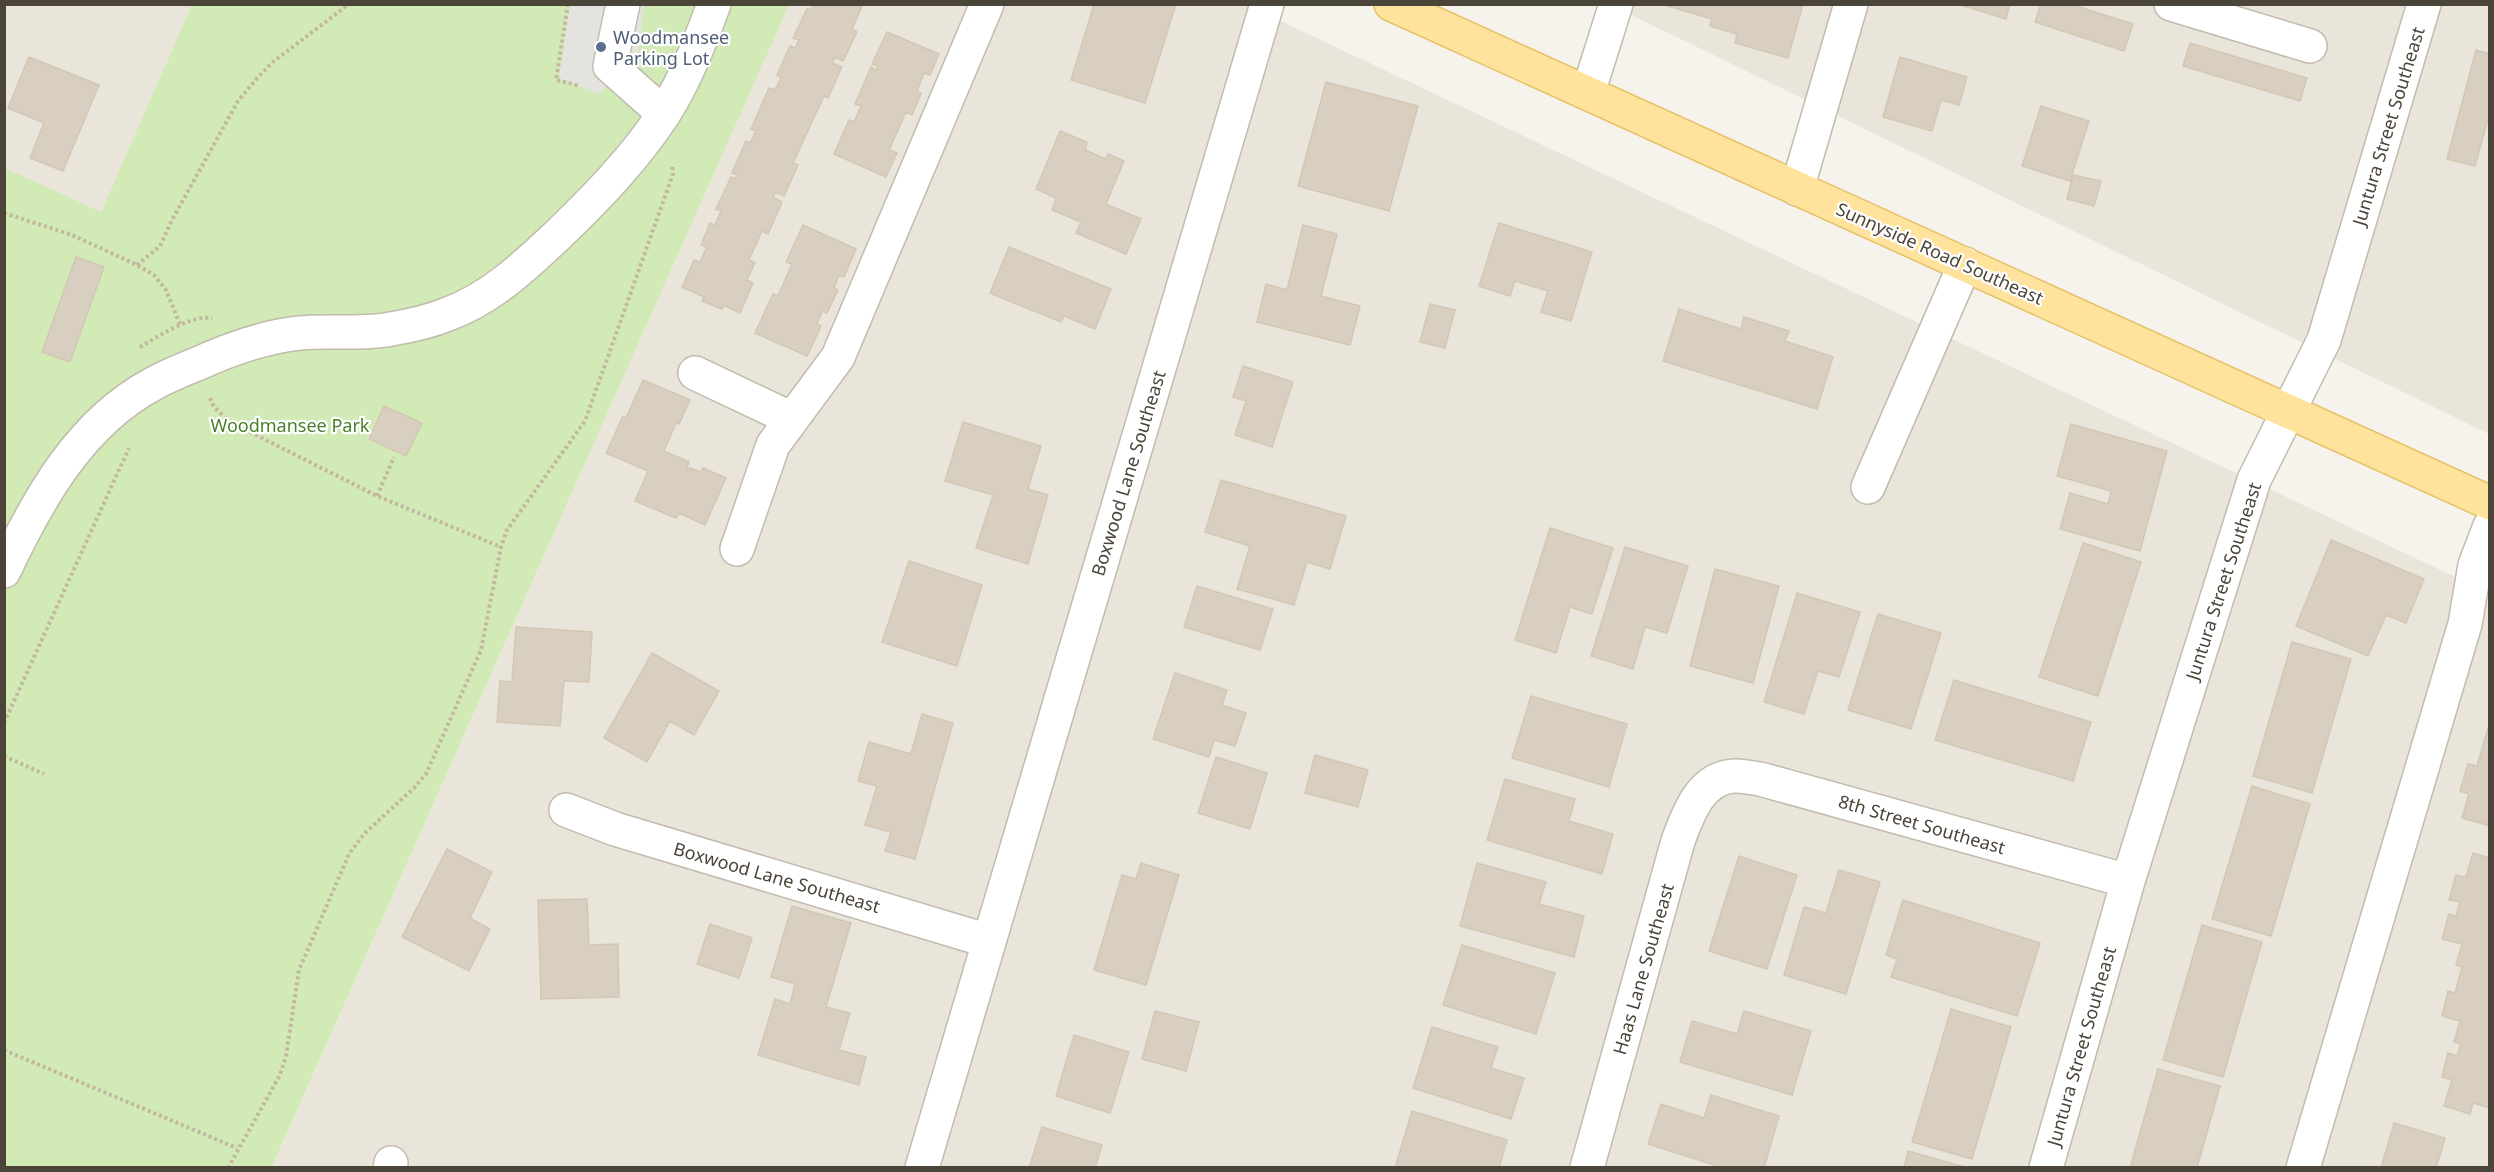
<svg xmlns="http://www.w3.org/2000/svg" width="2494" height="1172" font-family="'Noto Sans',sans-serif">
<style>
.residential{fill:#eae5da}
.green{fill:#d2eab5}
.parking{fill:#e5e3e0}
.building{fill:#d8cfc1;stroke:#d3c7b4;stroke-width:1.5}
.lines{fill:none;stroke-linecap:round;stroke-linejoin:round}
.minor-casing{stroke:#c2bbae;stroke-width:36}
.major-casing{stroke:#e6c16a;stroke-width:36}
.path{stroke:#c4b79f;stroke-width:4;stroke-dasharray:3 3;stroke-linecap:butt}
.minor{stroke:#fff;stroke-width:33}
.major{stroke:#ffe39c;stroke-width:33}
.service-dot{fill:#5c6f8a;stroke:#fff;stroke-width:2}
.labels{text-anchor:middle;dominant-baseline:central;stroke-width:4.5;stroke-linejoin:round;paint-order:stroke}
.service-label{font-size:18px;fill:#4e5e75;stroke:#fff;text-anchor:start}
.street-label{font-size:18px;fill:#4b4439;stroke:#fff}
.park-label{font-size:18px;fill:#4a7f2a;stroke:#fff}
</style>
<rect width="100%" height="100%" fill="#f6f3ec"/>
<!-- residential -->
<path class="residential" d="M5 5H193L100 214 5 170Z
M789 5H1247L2489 593V1167L272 1168Z
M1611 5H2489V434Z"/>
<!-- green -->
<path class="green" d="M192 5H789L272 1167H5V168L101 212Z"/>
<!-- parking -->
<path class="parking" d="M570 5H644L638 53 599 94 559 78Z"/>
<!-- building -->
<path class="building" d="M814 4H863L852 29 857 32 843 61 835 57 832 63 842 67 828 98 824 96 793 163 798 165 784 196 775 192 773 197 782 202 768 234 762 231 749 260 755 263 747 280 753 283 740 313 723 305 722 309 702 301 704 297 682 287 694 260 700 262 707 247 701 245 710 223 715 225 721 211 716 209 731 177 735 179 737 175 732 173 746 141 750 143 756 131 751 129 769 88 775 90 781 78 777 75 790 46 795 48 799 40 793 38 807 9 811 10Z
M1094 4H1176L1145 103 1071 80Z
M1661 4H1803L1788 58 1735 43 1737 34 1710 26 1712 19Z
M1958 4H2010L2006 19Z
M2041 4H2070L2133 24 2124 51 2035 22Z
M887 32 939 54 930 75 924 73 917 91 921 93 912 115 906 112 889 150 897 153 886 177 834 154 849 120 854 122 861 106 855 104 871 67 876 70 878 66 872 64Z
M2190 43 2307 78 2300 101 2183 66Z
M2476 50 2490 54V112L2475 166 2447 159Z
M29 57 99 85 63 171 30 158 44 123 8 108Z
M1900 57 1967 77 1959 105 1941 100 1932 131 1883 117Z
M1326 82 1418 106 1389 211 1298 186Z
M2041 106 2089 121 2070 181 2022 166Z
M1060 131 1087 142 1085 150 1106 159 1108 154 1124 161 1106 204 1141 219 1126 254 1076 233 1081 222 1052 210 1056 198 1036 189Z
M2073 175 2101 181 2094 206 2067 199Z
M1499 223 1592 252 1571 321 1541 312 1548 291 1515 281 1510 296 1479 286Z
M803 225 856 249 844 277 839 275 834 288 838 290 827 313 822 311 817 324 821 326 807 356 755 333 773 294 778 296 792 264 786 262Z
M1303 225 1337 234 1321 296 1360 306 1350 345 1257 322 1266 284 1287 290Z
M1009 247 1111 289 1095 329 1064 316 1061 322 990 293Z
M76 257 104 267 70 362 42 352Z
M1430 304 1455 310 1445 348 1420 342Z
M1679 309 1741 329 1744 317 1789 331 1785 341 1833 357 1817 409 1663 361Z
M1243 366 1293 382 1272 447 1235 435 1246 401 1233 397Z
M643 380 690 400 679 424 676 423 664 451 689 462 687 467 701 472 703 468 726 478 705 525 679 513 676 518 635 501 648 471 606 453 623 416 626 418Z
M384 406 422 423 406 456 369 439Z
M963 422 1041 446 1028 489 1048 495 1028 564 976 548 993 495 945 481Z
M2071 424 2167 451 2140 551 2060 529 2070 493 2108 504 2111 491 2057 476Z
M1221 480 1346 516 1330 569 1307 562 1294 605 1237 589 1250 546 1205 532Z
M1550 528 1613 548 1592 614 1570 607 1556 653 1515 640Z
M2331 540 2424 579 2406 623 2386 615 2368 656 2296 626Z
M2083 543 2141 562 2098 696 2039 677Z
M1625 547 1688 566 1667 633 1645 627 1633 669 1591 656Z
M909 561 982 585 957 666 882 642Z
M1715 569 1779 586 1753 683 1690 666Z
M1197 586 1273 609 1260 650 1184 627Z
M1797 593 1860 612 1839 677 1818 671 1804 714 1764 702Z
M1878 614 1941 633 1911 729 1848 710Z
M516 627 592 632 589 682 564 681 560 726 497 722 500 681 512 682Z
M2292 642 2351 659 2312 793 2253 776Z
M652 653 719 691 694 735 670 721 647 762 604 738Z
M1175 673 1227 690 1222 705 1246 713 1235 746 1214 740 1209 757 1153 739Z
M1954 680 2091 722 2073 781 1935 740Z
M1531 696 1627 724 1609 787 1512 758Z
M922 714 953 723 915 859 885 851 891 832 865 825 877 786 858 781 869 742 911 754Z
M2488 728H2490V826L2462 818 2469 794 2460 791 2468 764 2477 766Z
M1315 755 1368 770 1358 807 1305 793Z
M1216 757 1267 773 1250 829 1198 813Z
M1505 779 1575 799 1569 821 1613 834 1602 874 1487 840Z
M2252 786 2310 804 2271 936 2212 919Z
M447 849 492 872 470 918 490 929 469 971 402 937Z
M2473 853 2490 858V1108L2473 1103 2470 1114 2444 1106 2452 1080 2442 1077 2448 1053 2457 1056 2461 1044 2454 1042 2460 1021 2442 1016 2448 991 2455 993 2462 967 2456 965 2462 944 2442 939 2449 914 2456 916 2460 902 2449 900 2456 875 2466 877Z
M1739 856 1797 875 1767 969 1709 951Z
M1141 863 1179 875 1146 985 1094 970 1122 875 1136 879Z
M1477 863 1546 882 1539 904 1584 916 1574 957 1460 926Z
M1839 870 1880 882 1846 994 1784 975 1804 907 1826 913Z
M587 899 589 945 618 944 619 997 541 999 538 900Z
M1903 900 2040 943 2017 1016 1891 977 1897 959 1886 955Z
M792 906 851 923 826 1007 850 1013 839 1050 866 1057 859 1085 758 1055 775 999 790 1004 795 984 771 977Z
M710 924 752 938 739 978 697 964Z
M2202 925 2262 942 2223 1077 2163 1060Z
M1462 945 1555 973 1536 1034 1443 1005Z
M1951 1009 2011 1027 1972 1159 1912 1142Z
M1155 1011 1199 1022 1186 1071 1142 1059Z
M1744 1011 1811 1031 1792 1095 1680 1062 1692 1021 1737 1034Z
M1432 1027 1498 1047 1491 1068 1524 1078 1511 1119 1413 1088Z
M1074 1035 1129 1052 1110 1113 1056 1096Z
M2158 1069 2220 1086 2197 1168H2130Z
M1711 1095 1779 1116 1764 1168H1724L1648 1144 1661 1104 1704 1118Z
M1412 1111 1507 1140 1499 1168H1395Z
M2394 1123 2445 1138 2436 1168H2381Z
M1042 1127 1102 1145 1095 1168H1029Z
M1908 1151 1968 1168H1904Z"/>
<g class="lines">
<!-- minor casing -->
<g class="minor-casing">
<path id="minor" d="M623 4 610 66 664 114
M2171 4 2310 46
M1588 93 1616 4
M1797 189 1851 4
M695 373 792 419
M1868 487 1965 264
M737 549 773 445 838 357 987 4
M4 571C38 499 80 423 153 384 167 376 182 370 197 364 230 349 263 337 299 333 329 330 362 335 391 329 409 326 431 321 448 314 492 298 527 264 561 232 598 196 635 158 663 115 685 81 700 42 714 4
M566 810 615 829 989 941
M390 1168 391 1163
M922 1168 1267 4
M1587 1168 1678 841C1688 814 1701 776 1736 776 1744 776 1752 778 1760 779L2128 881
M2046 1168 2128 881 2254 480 2324 340 2424 4
M2303 1168 2465 624 2475 565 2490 526"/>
</g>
<!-- major casing -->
<g class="major-casing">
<path id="major" d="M1391 4 2490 503"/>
</g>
<!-- path -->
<path class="path" d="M568 4 556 80 580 86
M4 213 72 235 137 265 154 275 166 290 181 327
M137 265 160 246 172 220 238 101 258 77 273 62 349 4
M140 347C159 336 190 315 212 318
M210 398 214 407 230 422 377 496 501 547
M377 496 394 457
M4 723 129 448
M4 756 44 774
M4 1050 237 1148
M228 1168 280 1075 286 1056 299 970 349 854 364 834 415 787 426 774 481 650 501 547 507 530 585 421 673 174 672 164"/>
<!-- minor -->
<use href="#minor" class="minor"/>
<!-- major -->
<use href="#major" class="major"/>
</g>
<!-- markers -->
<circle class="service-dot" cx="601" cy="47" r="6"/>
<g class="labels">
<!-- service labels -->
<g class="service-label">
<text x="613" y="37">Woodmansee<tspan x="613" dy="21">Parking Lot</tspan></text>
</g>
<!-- street labels -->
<g class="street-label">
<text transform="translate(2388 126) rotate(-73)">Juntura Street Southeast</text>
<text transform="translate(1940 253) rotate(24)">Sunnyside Road Southeast</text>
<text transform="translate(1128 473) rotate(-73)">Boxwood Lane Southeast</text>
<text transform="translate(2223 581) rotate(-72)">Juntura Street Southeast</text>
<text transform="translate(1922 824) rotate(16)">8th Street Southeast</text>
<text transform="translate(777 877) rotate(16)">Boxwood Lane Southeast</text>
<text transform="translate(1643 969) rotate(-74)">Haas Lane Southeast</text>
<text transform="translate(2081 1046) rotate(-74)">Juntura Street Southeast</text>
</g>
<!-- park labels -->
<g class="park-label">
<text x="290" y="425">Woodmansee Park</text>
</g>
</g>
<!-- border -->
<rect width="2494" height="1172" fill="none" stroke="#4b4439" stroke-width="12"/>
</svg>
